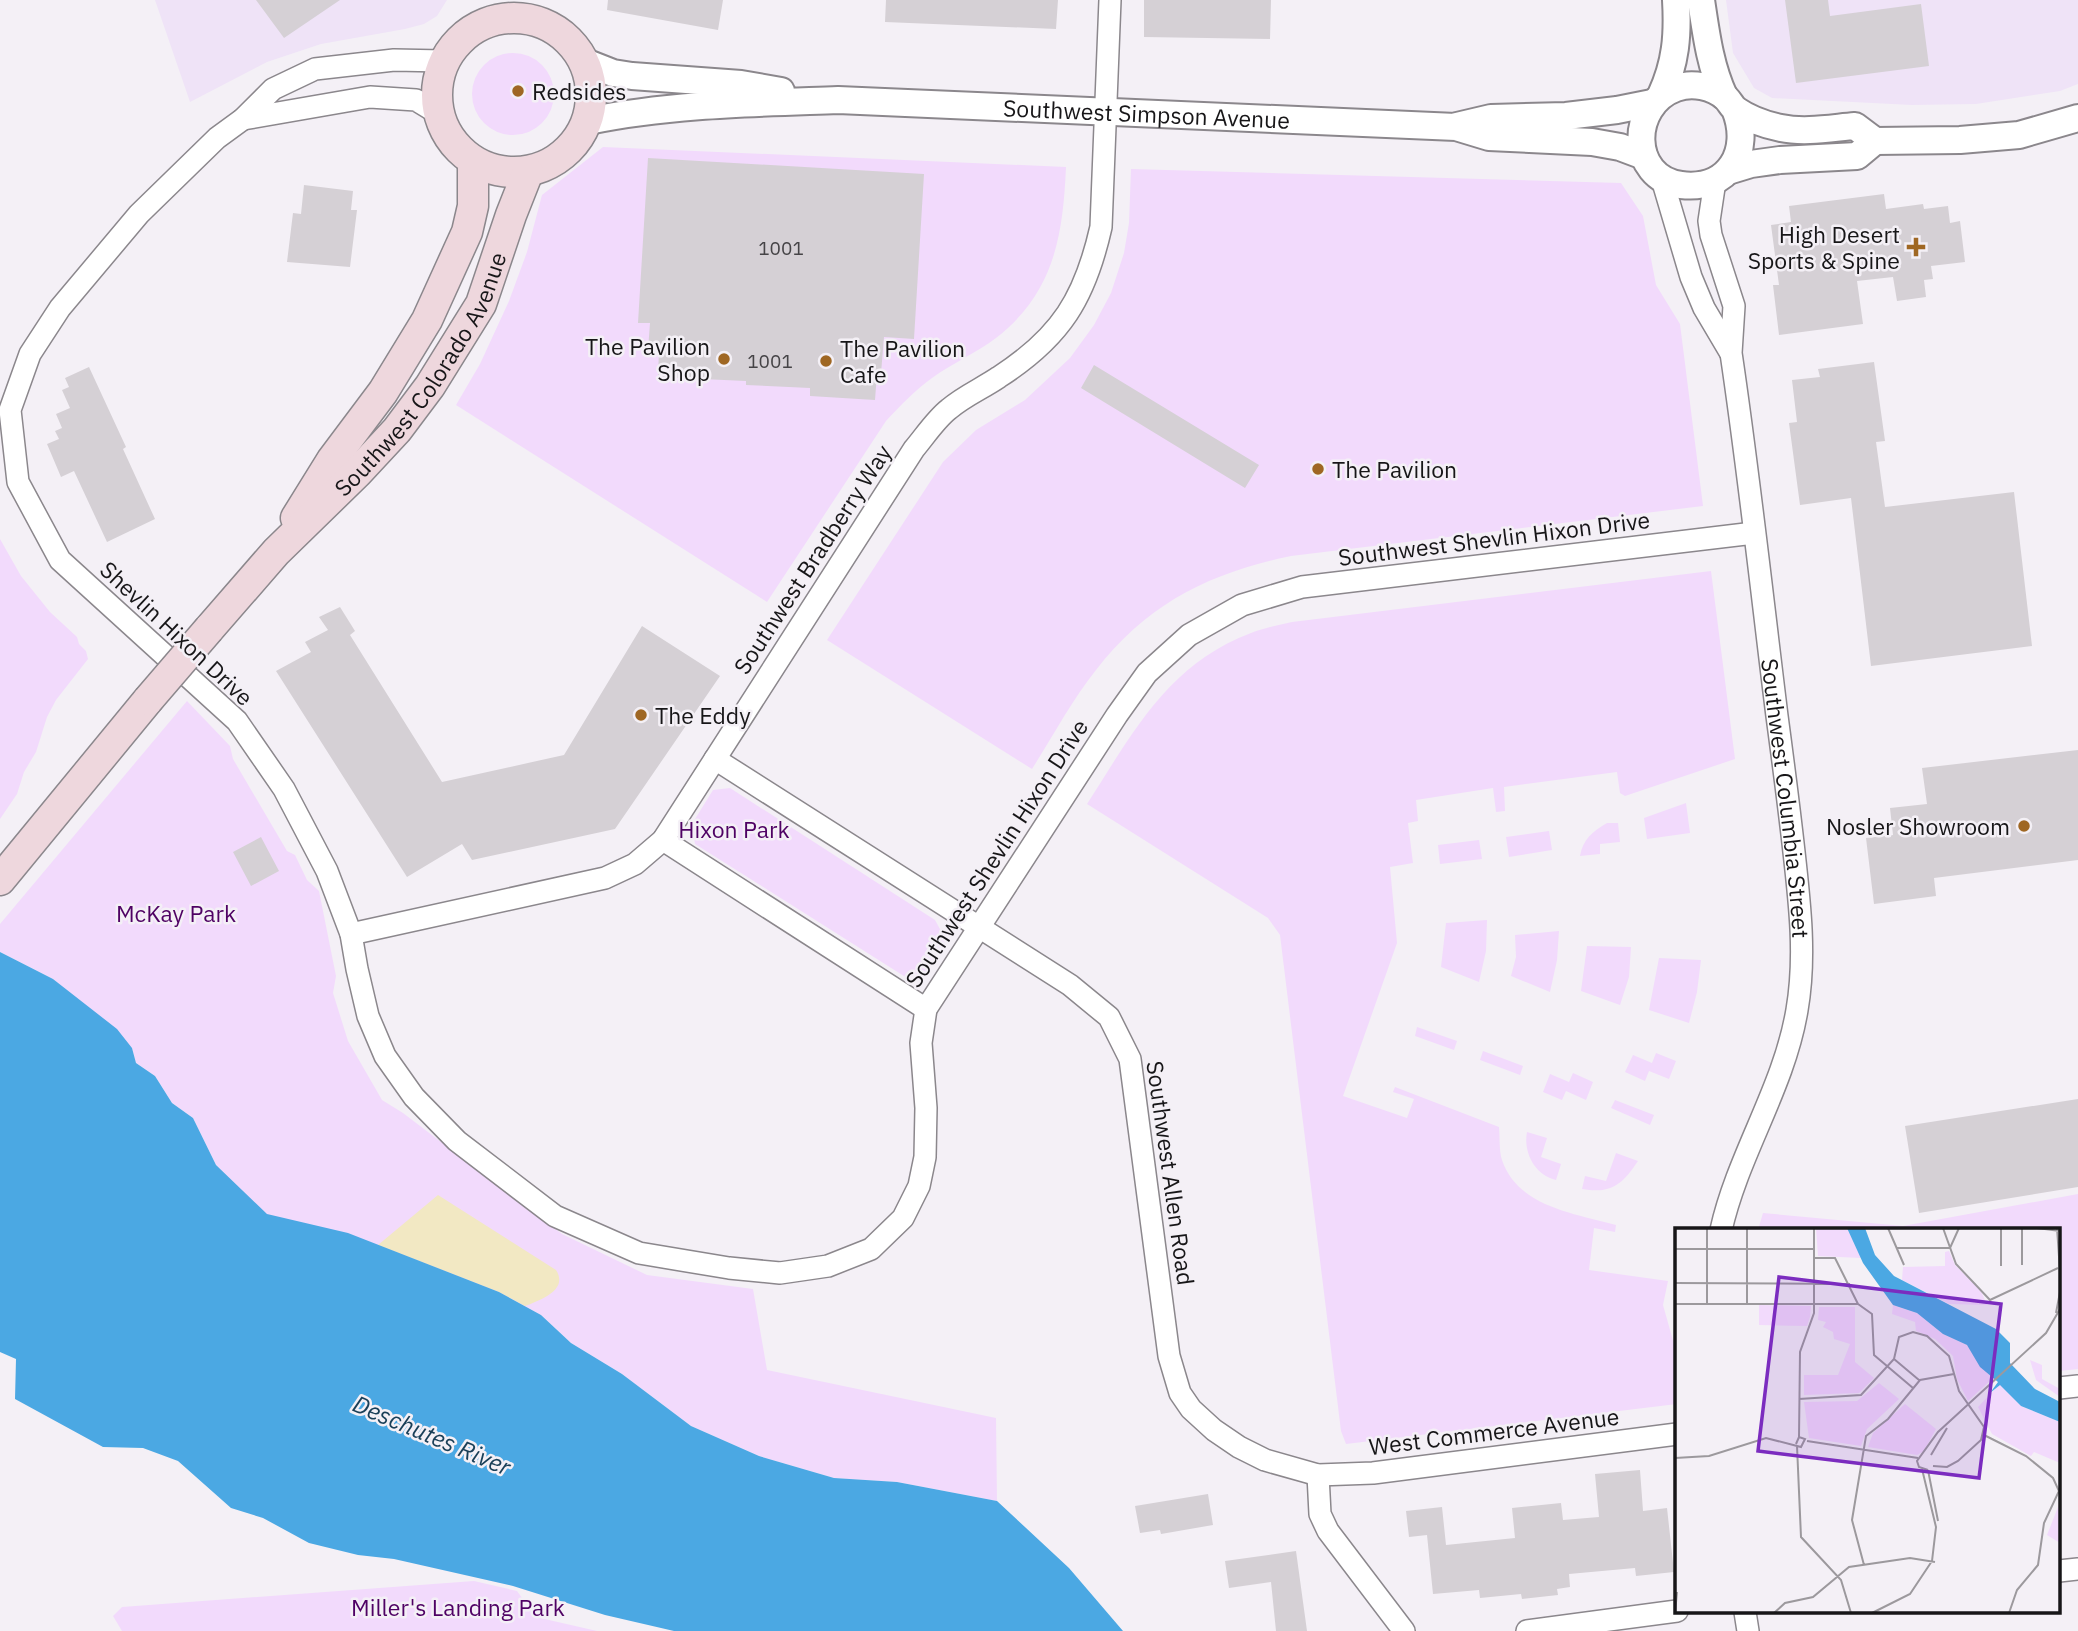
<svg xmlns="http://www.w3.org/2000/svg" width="2078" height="1631" font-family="'IBM Plex Sans',sans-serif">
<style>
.industrial{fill:#efe3f7}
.green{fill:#f2dafc}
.sand{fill:#f2e8c3}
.water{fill:#4ba8e3}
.building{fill:#d5d0d5}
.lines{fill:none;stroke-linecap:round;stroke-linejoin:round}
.minor-casing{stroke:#8b878c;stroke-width:24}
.tertiary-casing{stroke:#8b878c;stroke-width:30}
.secondary-casing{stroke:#8b878c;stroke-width:33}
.minor{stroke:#fff;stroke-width:21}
.tertiary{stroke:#fff;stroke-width:26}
.secondary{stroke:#eed7dd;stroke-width:30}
.secondary-bridge-casing{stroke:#8b878c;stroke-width:33;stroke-linecap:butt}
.secondary-bridge{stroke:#eed7dd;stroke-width:30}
.poi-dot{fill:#9f6723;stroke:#f4f0f6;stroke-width:2.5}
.labels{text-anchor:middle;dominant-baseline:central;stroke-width:5;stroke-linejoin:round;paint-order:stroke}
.number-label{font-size:19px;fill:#464447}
.poi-label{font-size:23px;fill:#171618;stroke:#f4f0f6;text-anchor:start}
.street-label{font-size:23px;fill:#171618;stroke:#f4f0f6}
.park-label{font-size:23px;fill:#4f0264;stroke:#f4f0f6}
.water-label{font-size:24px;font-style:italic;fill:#193f58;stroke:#f4f0f6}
.inset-road{fill:none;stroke:#9c999d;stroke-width:2}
.view{fill:#7b2cbf;fill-opacity:0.15;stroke:#7b2cbf;stroke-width:3.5}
.inset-edge{fill:none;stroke:#171618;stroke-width:3.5}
</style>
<rect width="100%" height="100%" fill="#f4f0f6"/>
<!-- industrial -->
<path class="industrial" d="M155 0H447L437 16 424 24 405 29 321 44 267 62 190 102Z
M1726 0H2078V84L2060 91 1976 104 1912 105 1772 98 1754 88 1733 53Z"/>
<!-- green -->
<path class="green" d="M472 94a41 41 0 1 1 82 0a41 41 0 1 1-82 0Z
M603 147 1066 167C1063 236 1054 293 996 338 976 353 953 363 932 378 915 390 900 406 886 421L767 602 456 405 480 364 509 301 527 252 542 195Z
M1131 169 1621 183 1643 216 1656 285 1680 324 1703 506 1291 556C1210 573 1148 603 1096 670 1072 700 1053 736 1032 769L827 640 943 462 976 430 1025 400 1070 358 1094 325 1111 293 1124 253 1129 223Z
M0 539 21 576 50 612 77 637 79 644 86 651 88 659 56 700 47 717 36 752 24 772 17 794 0 819Z
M1711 571 1735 759 1625 796 1620 793 1617 772 1504 787 1505 811 1496 812 1493 788 1416 800 1418 821 1408 823 1413 863 1390 867 1397 943 1343 1096 1407 1118 1414 1099 1393 1092 1395 1087 1499 1127C1500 1138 1499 1151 1502 1160 1518 1207 1574 1213 1616 1225L1615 1232 1594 1228 1589 1270 1668 1281 1663 1305 1674 1344 1677 1348V1404L1346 1444 1341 1431 1280 935 1268 918 1087 804C1132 734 1168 664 1251 633 1264 628 1278 625 1292 622Z
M187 701 230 746 233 759 287 851 295 855 307 880 319 891 336 976 333 993 348 1041 382 1100 403 1113 562 1234 647 1275 753 1289 767 1370 996 1418 997 1501 897 1482 834 1478 759 1456 691 1426 622 1374 571 1343 541 1315 499 1292 267 1215 216 1165 193 1118 172 1103 155 1076 136 1063 132 1048 53 979 0 952V924Z
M730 788 935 920 946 940 927 973 907 978 695 844 692 824 713 790Z
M1686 803 1690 833 1647 839 1644 818Z
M1607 823H1618L1620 842 1600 844V854L1580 856C1583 839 1592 832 1607 823Z
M1549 831 1552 850 1509 857 1506 837Z
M1479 840 1482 859 1440 864 1438 845Z
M1487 920 1486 951 1479 982 1441 967 1446 923Z
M1559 931 1557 960 1550 992 1511 976 1516 957 1515 935Z
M1587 946 1631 947 1629 977 1620 1005 1581 991Z
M1659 958 1701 960 1697 992 1689 1023 1649 1010Z
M1417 1027 1457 1041 1454 1050 1415 1036Z
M1483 1051 1523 1066 1520 1075 1480 1060Z
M1656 1053 1676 1061 1669 1079 1649 1071 1645 1081 1625 1072 1633 1055 1652 1063Z
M1573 1073 1593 1082 1586 1100 1566 1091 1562 1100 1543 1092 1550 1074 1569 1082Z
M1615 1100 1654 1115 1650 1125 1611 1108Z
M1527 1132 1547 1138 1541 1157 1561 1164 1556 1180C1535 1175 1523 1153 1527 1132Z
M1616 1153 1638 1161C1622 1185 1611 1194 1582 1189L1585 1176 1606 1181Z
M2078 1194V1369L2059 1371V1230H1758L1763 1213 1903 1226Z
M474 1581 517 1591 536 1617 597 1631H122L113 1616 122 1607Z"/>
<!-- sand -->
<path class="sand" d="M438 1195 556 1270C569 1290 540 1300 525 1306L499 1292 378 1245Z"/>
<!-- water -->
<path class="water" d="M0 952 53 979 117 1029 132 1048 136 1063 155 1076 172 1103 193 1118 216 1165 267 1214 348 1233 499 1292 541 1315 571 1343 622 1374 691 1426 759 1456 834 1478 897 1482 997 1501 1069 1568 1123 1631H674L605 1615 513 1586 394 1559 358 1555 309 1543 263 1518 231 1508 178 1461 143 1448 103 1447 15 1399 16 1359 0 1352Z"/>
<!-- building -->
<path class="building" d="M256 0H340L284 38Z
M608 0H723L718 30 607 10Z
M886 0H1058L1056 29 885 22Z
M1144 0H1271L1270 39 1144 37Z
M1785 0H1828L1830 16 1921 4 1929 66 1796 83Z
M648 158 924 174 914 339 884 337 881 373H877L875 400 810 396V388L746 385V381L658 377 659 350H648L650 323H638Z
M304 185 353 191 351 210H357L350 267 287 262 293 213 301 214Z
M1884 194 1886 209 1923 204 1924 209 1948 206 1950 223 1960 221 1965 262 1931 266 1933 279 1924 280 1926 297 1897 301 1893 277 1857 281 1863 324 1779 335 1773 285H1779L1771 225 1791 222 1789 206Z
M1874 362 1885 441 1876 442 1885 507 2014 492 2032 646 1871 666 1851 498 1800 505 1789 423 1797 422 1792 380 1820 377 1818 369Z
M1094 365 1259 465 1245 488 1081 388Z
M89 367 126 447 123 449 155 519 107 542 74 471 61 477 47 444 59 439 55 431 62 428 56 414 70 408 62 390 69 387 65 378Z
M340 607 355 631 350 635 442 782 564 755 642 626 720 676 615 829 472 860 462 844 407 877 276 671 311 652 305 642 328 630 319 617Z
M2078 750V860L1934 878 1936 896 1874 904 1866 838 1893 835 1890 808 1927 804 1922 768Z
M261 837 279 871 251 886 233 852Z
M2078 1099V1187L1919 1213 1905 1126Z
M1640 1470 1643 1511 1667 1508 1674 1572 1636 1576 1635 1568 1569 1574 1570 1587 1557 1589 1558 1595 1522 1599 1521 1594 1480 1598 1479 1590 1433 1594 1427 1535 1409 1537 1406 1511 1442 1507 1446 1545 1515 1538 1512 1508 1561 1503 1563 1520 1599 1517 1595 1474Z
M1208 1494 1213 1525 1161 1534 1160 1530 1140 1533 1135 1506Z
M1296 1551 1307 1631H1276L1271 1582 1229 1588 1225 1561Z"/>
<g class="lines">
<!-- minor casing -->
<g class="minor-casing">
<g id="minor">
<path d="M444 61 394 60 315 69 273 89 243 119 217 138 139 214 60 308 30 354 10 410 18 482 60 560 237 721 284 789 327 871 351 934 357 969 368 1016 385 1056 414 1097 457 1141 555 1216 639 1253 729 1268 780 1273 828 1266 871 1249 903 1218 919 1186 925 1157 926 1108 921 1043 926 1009 1117 715 1147 673 1189 635 1242 605 1302 587 1754 533"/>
<path d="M243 119 370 97 416 100 439 114"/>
<path d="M1662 179 1691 277 1704 308 1730 352"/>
<path id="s1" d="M1715 181 1709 221 1711 235 1734 306 1731 353C1749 474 1762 595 1777 716 1783 761 1789 807 1794 852 1800 905 1806 958 1797 1010 1784 1088 1738 1154 1721 1230"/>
<path d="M715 759 1070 985 1109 1017 1130 1059 1169 1356 1180 1393 1191 1409 1214 1430 1239 1447 1265 1460 1318 1475 1373 1473 1677 1434"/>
<path d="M663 840 926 1009"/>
<path d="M351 934 605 878 635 864 663 840 914 449C925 436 936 419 949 409 964 396 983 388 999 377 1061 337 1085 298 1101 227L1110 0"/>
<path d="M2059 1388 2078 1386"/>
<path d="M1318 1475 1320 1514 1328 1531 1404 1631"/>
<path d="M2059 1571 2078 1569"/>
<path d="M1745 1612 1748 1631"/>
<path d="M1527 1631 1677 1611"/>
</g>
</g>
<!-- tertiary casing -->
<g class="tertiary-casing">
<g id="tertiary">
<path d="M1701 0C1706 33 1710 66 1724 96"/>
<path d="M585 62 613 73 632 76 741 84 781 91"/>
<path d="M1661 95C1676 63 1678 35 1676 0"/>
<path d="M1735 109C1752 151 1729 191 1681 185 1629 178 1629 105 1676 88 1692 82 1713 86 1726 98 1730 102 1732 107 1736 110 1749 119 1766 125 1781 128 1805 133 1831 128 1855 126L1875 141 1960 140 2019 135 2078 118"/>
<path id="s2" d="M588 121C670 104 755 103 838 100L1456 127 1489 137 1592 142 1620 147 1644 156"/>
<path d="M1457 126 1491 118 1566 116 1617 110 1652 103"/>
<path d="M1728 171 1751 164 1780 160 1857 156 1875 141"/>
</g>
</g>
<!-- secondary casing -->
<g class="secondary-casing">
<g id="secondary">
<circle cx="514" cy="95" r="77"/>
<path d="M296 518 332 460 383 392 427 320 467 232 473 206V161"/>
<path id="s3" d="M209 629 276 552 357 473 397 430 430 386 481 304 511 215 528 172"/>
<path d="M0 880 148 700"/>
</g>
</g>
<!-- minor -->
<use href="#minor" class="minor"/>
<!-- tertiary -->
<use href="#tertiary" class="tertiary"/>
<!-- secondary -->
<use href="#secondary" class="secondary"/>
<!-- secondary-bridge casing -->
<g class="secondary-bridge-casing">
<path id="secondary-bridge" d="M148 700 209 629"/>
</g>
<!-- secondary-bridge -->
<use href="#secondary-bridge" class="secondary-bridge"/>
</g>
<!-- markers -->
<g class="poi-dot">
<circle cx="518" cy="91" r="7"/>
<path d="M1912.5 236.5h7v7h7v7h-7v7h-7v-7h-7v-7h7z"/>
<circle cx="724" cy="359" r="7"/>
<circle cx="826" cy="361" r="7"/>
<circle cx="1318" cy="469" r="7"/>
<circle cx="641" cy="715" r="7"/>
<circle cx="2024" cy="826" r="7"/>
</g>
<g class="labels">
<!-- number labels -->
<g class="number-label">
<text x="781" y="248">1001</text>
<text x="770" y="361">1001</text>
</g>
<!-- poi labels -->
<g class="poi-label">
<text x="532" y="91">Redsides</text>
<text x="1900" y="234" text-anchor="end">High Desert<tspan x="1900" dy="26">Sports &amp; Spine</tspan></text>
<text x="710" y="346" text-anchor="end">The Pavilion<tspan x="710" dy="26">Shop</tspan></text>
<text x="840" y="348">The Pavilion<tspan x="840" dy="26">Cafe</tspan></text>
<text x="1332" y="469">The Pavilion</text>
<text x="655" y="715">The Eddy</text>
<text x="2010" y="826" text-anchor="end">Nosler Showroom</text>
</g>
<!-- street labels -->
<g class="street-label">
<text stroke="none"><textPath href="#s2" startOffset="560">Southwest Simpson Avenue</textPath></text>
<text stroke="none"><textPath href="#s3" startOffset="334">Southwest Colorado Avenue</textPath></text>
<text transform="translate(1494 538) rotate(-7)">Southwest Shevlin Hixon Drive</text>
<text transform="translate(812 559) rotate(-57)">Southwest Bradberry Way</text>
<text transform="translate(177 633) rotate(43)">Shevlin Hixon Drive</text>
<text stroke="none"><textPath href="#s1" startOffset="625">Southwest Columbia Street</textPath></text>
<text transform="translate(996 853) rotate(-57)">Southwest Shevlin Hixon Drive</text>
<text transform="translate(1171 1173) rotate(82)">Southwest Allen Road</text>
<text transform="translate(1494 1431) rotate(-7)">West Commerce Avenue</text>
</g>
<!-- park labels -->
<g class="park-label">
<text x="734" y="829">Hixon Park</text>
<text x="176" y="913">McKay Park</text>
<text x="458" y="1607">Miller's Landing Park</text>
</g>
<!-- water labels -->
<g class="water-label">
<text transform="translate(432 1435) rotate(23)">Deschutes River</text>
</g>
</g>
<!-- overview -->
<g transform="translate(1675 1228)">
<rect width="385" height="385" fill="#f4f0f6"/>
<path d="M141 0H172L186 30 143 28ZM274 23 280 37 306 63 312 77 274 76 227 52 228 39 270 38V24ZM84 77 136 78 135 89 132 98 84 97ZM218 77 242 85 268 106 292 117 318 150 293 173 282 151 278 128 260 111 241 103 240 94 217 86ZM144 79H180V134L199 150 184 165 129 167V147H163L175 116 159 111 158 104 148 99 151 94 143 92ZM355 132 367 137V151L385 161V169L361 152ZM204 155 224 171 192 201 186 218 134 210 129 174 182 173ZM325 156 346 178 385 194V235L359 224 356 228 317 206 303 179ZM230 176 261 201 249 223 242 227 193 219 198 205ZM385 274V315L372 307Z" fill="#f2dafc"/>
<path d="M172 0H190L200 27 219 48 321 101 335 115V135L360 161 385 174V194L346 178 325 157 315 165 323 154 305 139 292 117 268 106 242 85 218 77 188 35Z" fill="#4ba8e3"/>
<path class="inset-road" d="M213 0 229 37M268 0 281 36 315 72 383 40M326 0V38M362 0 385 3M382 0 385 43M221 20H275L284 0M0 21H139M139 30H160L183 76M347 37V0M0 55 175 56M72 75V0M0 76H183L197 86 199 127 238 160M32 76V0M381 85 385 64M219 131 244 152M124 171 186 167 219 131 224 109 238 104 252 108 274 128 284 163 309 199 306 212 283 233 272 239 258 238M309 207 351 228 378 250 384 263 369 295 363 337 342 362 334 385M124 209 125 124 139 85V0M132 213 243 230M122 218 126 309 166 352 176 385M256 227 272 200M0 230 34 228 91 210 126 219 130 211 124 209 121 216M253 242 244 239 242 233 263 204 371 105 385 81M253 242 263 293M189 337 177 292 191 208 213 191 245 152 279 146M0 385 2 364M99 385 110 375 138 369 174 339 235 330 260 334M197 385 235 366 257 333 261 299 247 241"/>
<path class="view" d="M104 49 326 76 304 250 83 223Z"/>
<rect width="385" height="385" class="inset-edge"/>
</g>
</svg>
